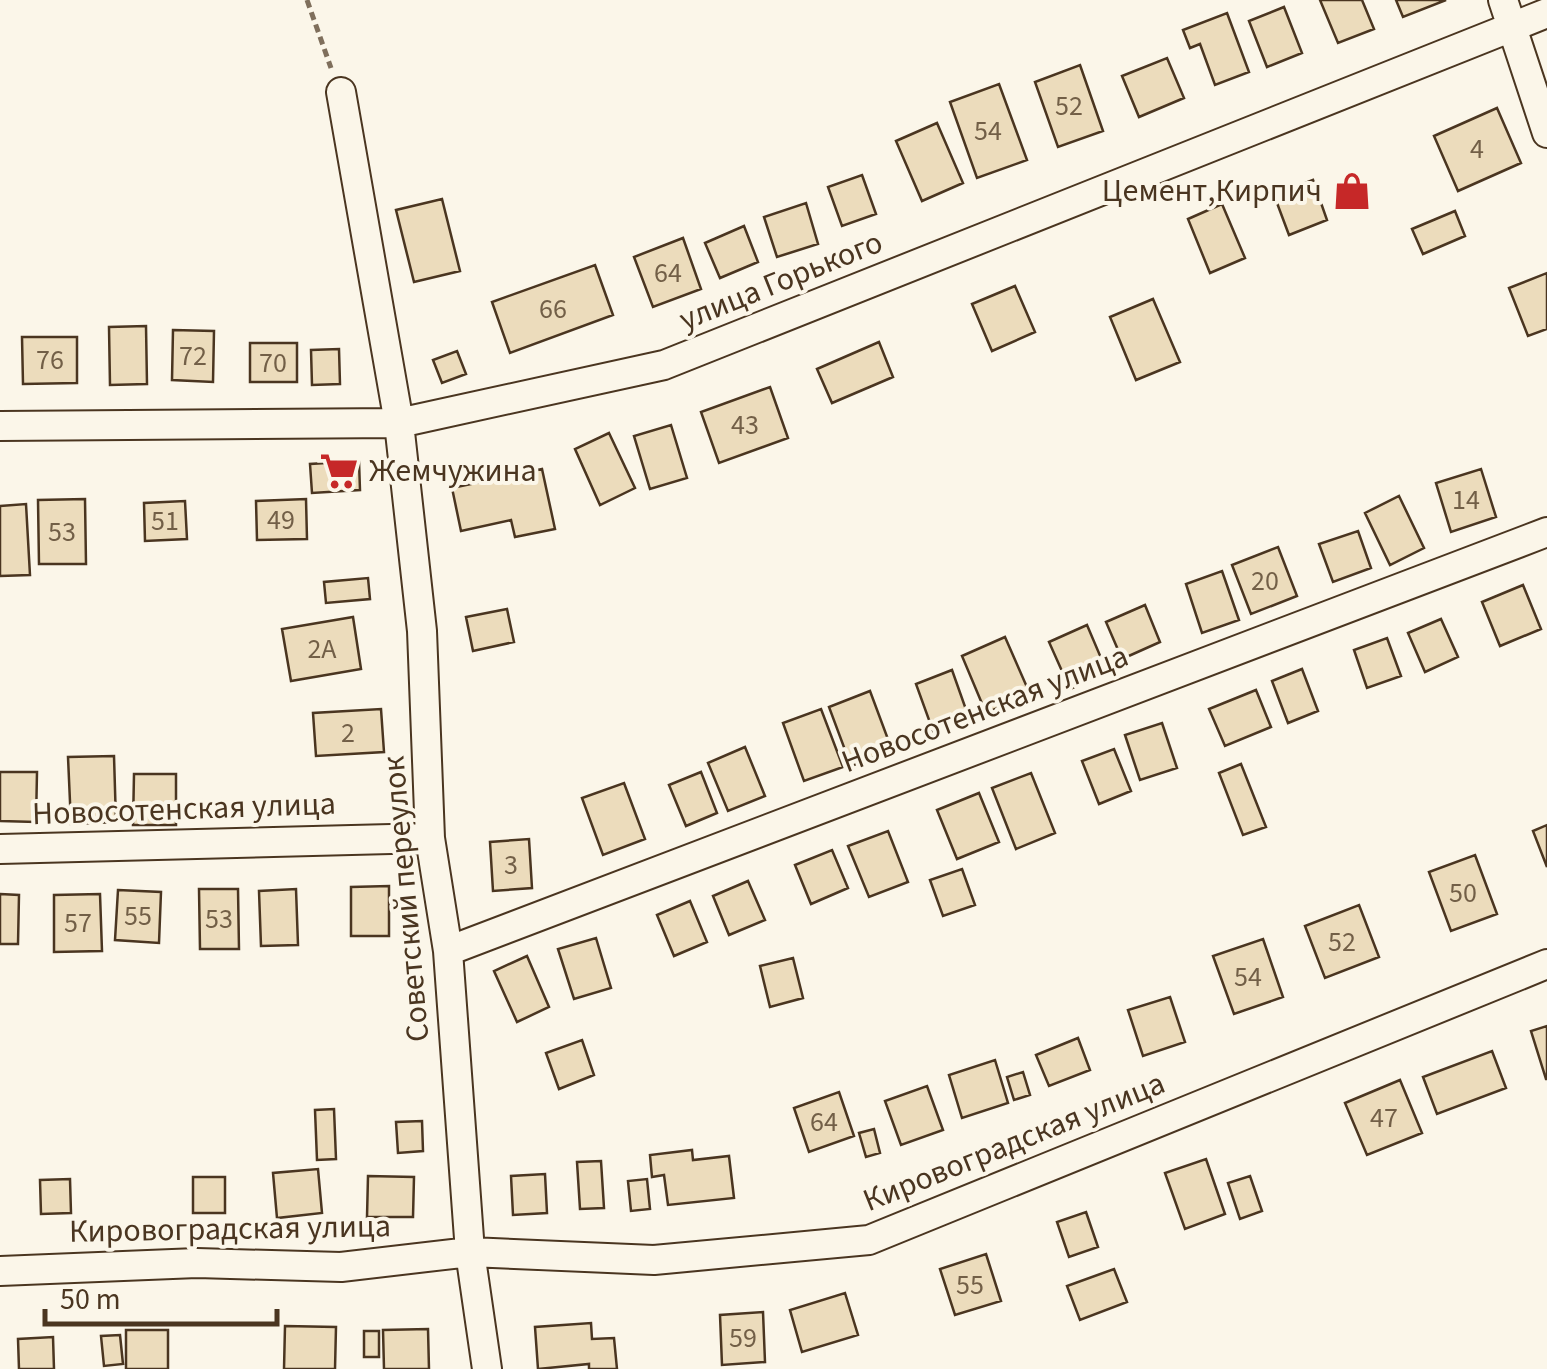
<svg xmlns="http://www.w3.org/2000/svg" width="1547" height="1369" font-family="'Source Sans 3',sans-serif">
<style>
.building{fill:#ecdcbc;stroke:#4a3520;stroke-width:2.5}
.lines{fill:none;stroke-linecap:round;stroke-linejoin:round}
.street-casing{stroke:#4a3520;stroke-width:32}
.path{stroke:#7f6f5c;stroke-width:5;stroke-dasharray:8 5;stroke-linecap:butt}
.street{stroke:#fbf6e9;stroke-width:28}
.labels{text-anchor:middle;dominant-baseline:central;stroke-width:8;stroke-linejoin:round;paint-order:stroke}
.number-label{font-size:28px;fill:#725f47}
.poi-label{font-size:32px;fill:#4a3520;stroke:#fbf6e9;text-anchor:end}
.street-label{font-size:32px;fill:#4a3520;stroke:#fbf6e9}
</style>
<rect width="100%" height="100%" fill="#fbf6e9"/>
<!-- building -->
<path class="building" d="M1320 0H1362L1374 29 1338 43Z
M1396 0H1446L1403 17Z
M1284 7 1302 53 1267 67 1249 21Z
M1227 13 1249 72 1215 85 1200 44 1190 48 1183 30Z
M1167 58 1184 98 1139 117 1122 76Z
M1080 65 1103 131 1058 147 1035 82Z
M999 84 1027 160 977 178 950 102Z
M1497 108 1521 163 1458 191 1434 136Z
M937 123 963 183 922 201 896 141Z
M862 175 876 214 842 226 828 187Z
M1313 180 1327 220 1289 235 1274 195Z
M442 199 460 271 414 282 396 210Z
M806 203 818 244 777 257 764 217Z
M1222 204 1245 258 1210 273 1188 219Z
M1455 211 1465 236 1423 254 1412 229Z
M744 226 758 262 720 278 705 243Z
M683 238 701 289 653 307 634 257Z
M595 265 613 315 510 353 492 302Z
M1547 273V329L1528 336 1509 288Z
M1015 286 1035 332 992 351 972 304Z
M1153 299 1180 362 1136 380 1110 317Z
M146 326 147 384 110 385 109 327Z
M173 330 214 331 213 382 172 380Z
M22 337H77V383L23 384Z
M879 342 893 377 832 403 817 369Z
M250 343H297V382H250Z
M339 349 340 384 312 385 311 350Z
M457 351 466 374 442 383 433 360Z
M770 387 788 438 719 463 701 412Z
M671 425 687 478 650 489 634 436Z
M609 433 635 488 600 505 575 449Z
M359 461 360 490 312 493 310 464Z
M542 469 555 529 515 537 511 520 461 531 452 488Z
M1481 469 1496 517 1451 532 1436 483Z
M1399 496 1424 548 1390 565 1365 513Z
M85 499 86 564H39L38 500Z
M306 499 307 539 257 540 256 501Z
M185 501 187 539 145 541 144 503Z
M26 504 30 575 0 576V506Z
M1358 531 1371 568 1333 582 1319 544Z
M1278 547 1297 596 1251 614 1232 565Z
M1222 571 1239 620 1202 633 1186 584Z
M368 578 370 599 326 603 324 582Z
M1523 585 1541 629 1500 646 1482 602Z
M1145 605 1160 642 1122 659 1106 622Z
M507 609 514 642 473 651 466 617Z
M353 617 361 669 291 681 282 629Z
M1441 619 1458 657 1425 672 1408 633Z
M1087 625 1107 672 1070 689 1049 642Z
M1005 637 1030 694 986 713 962 656Z
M1387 638 1401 676 1367 688 1354 650Z
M1302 669 1318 711 1288 723 1272 681Z
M952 670 969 718 933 731 916 684Z
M1256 690 1271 727 1225 746 1209 709Z
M870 691 892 750 851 766 829 707Z
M381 709 384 752 316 756 313 713Z
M821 709 843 767 804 781 783 723Z
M1162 723 1177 768 1140 780 1125 735Z
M745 747 765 796 728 811 708 763Z
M1114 749 1131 791 1099 804 1082 761Z
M114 756 116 822 71 824 68 757Z
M1241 764 1266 827 1243 835 1219 773Z
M0 772H37L36 822 0 821Z
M701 772 717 813 686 826 669 785Z
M1031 773 1055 833 1016 849 992 788Z
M134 774H176V825H133Z
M624 783 645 839 603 855 582 798Z
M979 793 999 842 957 859 937 810Z
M1547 825V867L1533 831Z
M888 831 908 882 869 897 848 846Z
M529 839 532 888 493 891 490 842Z
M832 850 848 888 811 904 795 865Z
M1475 855 1497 914 1451 931 1429 872Z
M962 869 975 905 943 916 930 880Z
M748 881 765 920 729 935 713 896Z
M389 886V936H351V887Z
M199 889H238L239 949H200Z
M296 889 298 945 261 946 259 891Z
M118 890 161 892 159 943 115 940Z
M0 894 19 895 18 944H0Z
M100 894 102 951 54 952V895Z
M690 901 707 942 674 956 657 915Z
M1359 905 1379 957 1325 978 1305 926Z
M596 938 611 988 574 999 558 949Z
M1263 939 1283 997 1234 1014 1213 956Z
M527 956 549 1007 517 1022 494 971Z
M793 958 803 998 770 1007 760 966Z
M1170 997 1185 1042 1143 1056 1128 1010Z
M1547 1026V1079H1546L1531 1031Z
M1078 1038 1090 1070 1049 1086 1036 1055Z
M582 1040 594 1075 559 1089 546 1053Z
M1492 1051 1506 1088 1437 1114 1423 1077Z
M995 1060 1008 1103 962 1118 949 1075Z
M1023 1072 1030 1095 1014 1100 1007 1077Z
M1400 1080 1422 1133 1367 1155 1345 1103Z
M927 1086 943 1130 901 1145 885 1101Z
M839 1092 854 1136 809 1152 794 1108Z
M334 1109 336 1159 317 1160 315 1110Z
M422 1121 423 1151 398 1153 396 1122Z
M874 1129 880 1153 866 1157 859 1133Z
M692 1150 693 1160 729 1156 734 1198 668 1205 664 1175 652 1177 650 1155Z
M1206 1159 1225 1214 1185 1229 1165 1173Z
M601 1161 604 1208 580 1209 577 1162Z
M318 1169 322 1213 277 1218 273 1173Z
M545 1174 547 1213 513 1215 511 1176Z
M368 1176 414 1177 413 1217H367Z
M1250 1176 1262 1211 1240 1219 1228 1183Z
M193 1177H225V1213H193Z
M70 1179 71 1213 41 1214 40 1180Z
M647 1179 650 1209 631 1211 628 1181Z
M1086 1212 1098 1247 1069 1257 1057 1222Z
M986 1254 1001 1301 955 1315 940 1269Z
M1114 1269 1127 1302 1080 1320 1067 1286Z
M845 1293 858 1335 802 1352 790 1310Z
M763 1312 765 1362 722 1365 720 1315Z
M591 1323 592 1339 614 1338 617 1369H589V1364L538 1369 535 1327Z
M285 1326 336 1327 335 1369H284Z
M428 1329 429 1369H384L383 1330Z
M126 1330H168V1369H126Z
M364 1331H379V1357H364Z
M120 1335 123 1364 104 1366 101 1336Z
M53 1337 54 1369H19L18 1339Z"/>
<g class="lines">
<!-- street casing -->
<g class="street-casing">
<path id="street" d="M1503 0 1547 133
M341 92 399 423 422 631 430 838 448 951 470 1252 487 1369
M0 426 399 423 664 365 1547 13
M0 849 430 838
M448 951 1547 532
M0 1271 197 1263 341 1267 470 1252 654 1260 869 1240 1547 964"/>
</g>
<!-- path -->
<path class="path" d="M307 0 331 68"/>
<!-- street -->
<use href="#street" class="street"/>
</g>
<!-- icons -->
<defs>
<g id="shop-bare" transform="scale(3)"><path d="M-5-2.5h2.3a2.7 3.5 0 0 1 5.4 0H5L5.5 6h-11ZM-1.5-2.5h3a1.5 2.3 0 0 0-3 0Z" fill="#c62828" stroke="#fbf6e9" stroke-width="2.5" paint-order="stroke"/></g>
<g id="supermarket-bare" transform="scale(3)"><path d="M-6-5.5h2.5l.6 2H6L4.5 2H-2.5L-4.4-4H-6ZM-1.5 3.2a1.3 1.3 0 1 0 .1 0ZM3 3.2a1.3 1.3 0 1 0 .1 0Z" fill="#c62828" stroke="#fbf6e9" stroke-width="2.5" paint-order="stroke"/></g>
</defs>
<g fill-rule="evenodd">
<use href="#shop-bare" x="1352" y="191"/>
<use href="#supermarket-bare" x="339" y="471"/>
</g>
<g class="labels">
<!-- number labels -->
<g class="number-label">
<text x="1069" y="106">52</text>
<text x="988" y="131">54</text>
<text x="1477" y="149">4</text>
<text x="668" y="273">64</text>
<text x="553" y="309">66</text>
<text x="193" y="356">72</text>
<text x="50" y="360">76</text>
<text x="273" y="363">70</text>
<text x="745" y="425">43</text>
<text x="1466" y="500">14</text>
<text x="281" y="520">49</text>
<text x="165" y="521">51</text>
<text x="62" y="532">53</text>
<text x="1265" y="581">20</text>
<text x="322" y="649">2А</text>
<text x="348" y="733">2</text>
<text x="511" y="865">3</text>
<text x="1463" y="893">50</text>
<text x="138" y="916">55</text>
<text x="219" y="919">53</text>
<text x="78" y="923">57</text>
<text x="1342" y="942">52</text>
<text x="1248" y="977">54</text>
<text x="1384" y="1118">47</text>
<text x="824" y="1122">64</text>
<text x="970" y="1285">55</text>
<text x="743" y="1338">59</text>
</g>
<!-- poi labels -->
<g class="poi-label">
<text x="1322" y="191">Цемент,Кирпич</text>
<text x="369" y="471" text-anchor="start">Жемчужина</text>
</g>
<!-- street labels -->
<g class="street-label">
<text transform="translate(781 281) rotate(-22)">улица Горького</text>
<text transform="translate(985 709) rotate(-21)">Новосотенская улица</text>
<text transform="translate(184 809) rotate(-2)">Новосотенская улица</text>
<text transform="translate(406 899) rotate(-95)">Советский переулок</text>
<text transform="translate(1014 1142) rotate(-22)">Кировоградская улица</text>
<text transform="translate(230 1229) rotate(-1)">Кировоградская улица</text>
</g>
</g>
<!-- scale -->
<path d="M45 1309v15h232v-15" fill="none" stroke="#4a3520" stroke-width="5"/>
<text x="60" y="1309" font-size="30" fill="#4a3520" stroke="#fbf6e9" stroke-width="8" paint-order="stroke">50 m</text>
</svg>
